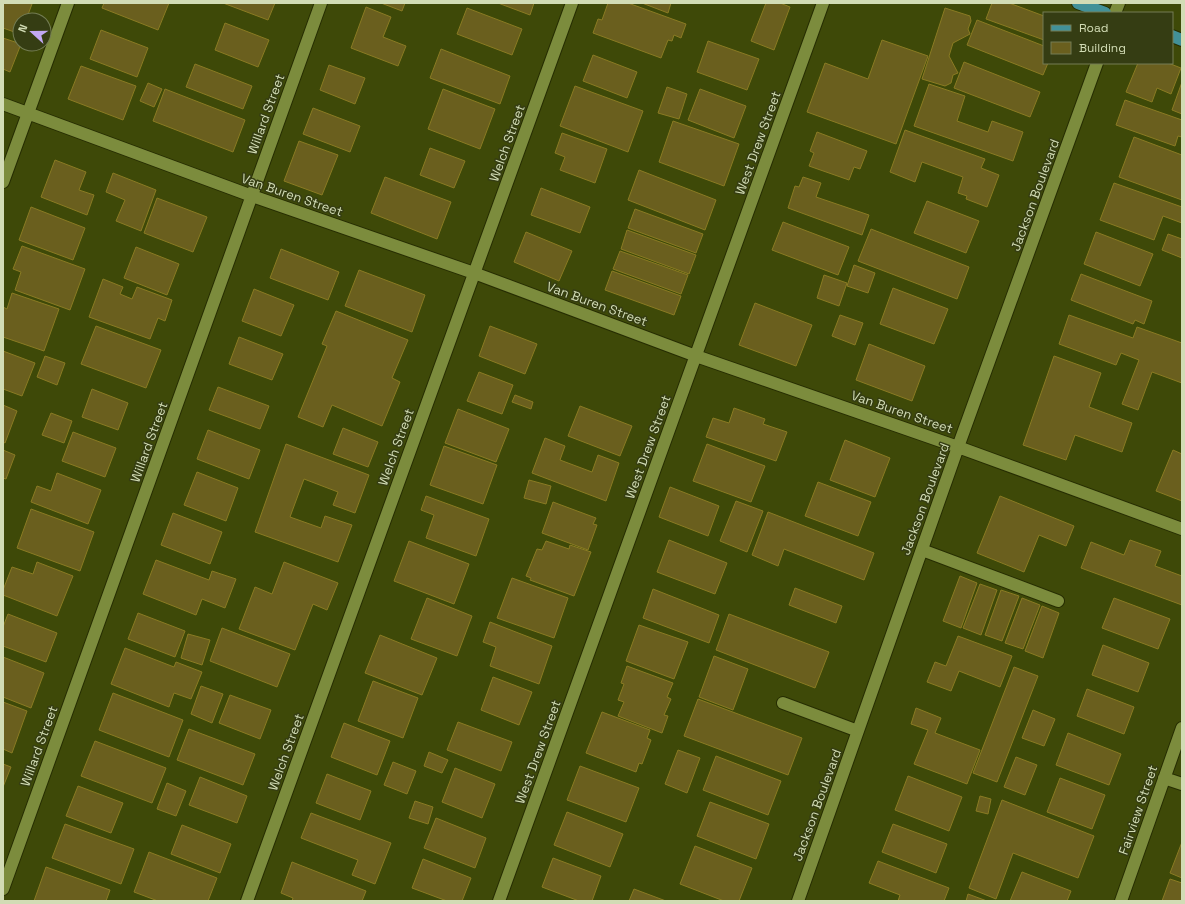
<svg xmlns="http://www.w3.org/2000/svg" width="1185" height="904" font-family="'Space Grotesk',sans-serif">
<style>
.building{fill:#6a5f1e;stroke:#8a7b23}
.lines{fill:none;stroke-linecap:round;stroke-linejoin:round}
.minor-casing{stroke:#262d02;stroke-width:14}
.major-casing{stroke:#262d02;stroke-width:14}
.minor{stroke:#7c8c3d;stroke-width:12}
.major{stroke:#429198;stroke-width:12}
.labels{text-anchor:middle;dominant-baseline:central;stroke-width:3;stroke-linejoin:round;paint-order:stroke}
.street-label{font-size:13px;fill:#d2dcb5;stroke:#353d13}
</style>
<rect width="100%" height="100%" fill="#3e4908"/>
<!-- building -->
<path class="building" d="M3 3H28L32 4 26 20H20V34L3 28Z
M104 3H169L158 30 102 8Z
M223 3H275L268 20Z
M381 3H405L402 11Z
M498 3H534L530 15Z
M608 3H628L686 24 681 38 674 35 672 41 668 40 661 58 593 33 598 19 602 20Z
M642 3H671L668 13Z
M766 3H780L790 7 774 50 751 41Z
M992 3H1009L1044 16V40L986 19Z
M366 7 391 17 383 37 406 46 398 66 351 48Z
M467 8 522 29 512 55 457 34Z
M945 8 970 16 971 21 968 29 970 34 953 43 949 56 958 73 953 75 951 83 945 86 922 79Z
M977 20 1044 46V63H1048L1043 75 967 45Z
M225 23 269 40 258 67 215 50Z
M101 30 148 48 137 77 90 59Z
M3 38 21 44 10 72 3 69Z
M882 40 928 56 896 144 807 112 825 63 868 79Z
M708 41 759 59 747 90 697 72Z
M441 49 510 76 500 104 430 78Z
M593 55 637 72 627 98 583 81Z
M964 62 1040 92 1030 117 954 88Z
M1138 63H1168L1181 68 1171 94 1157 88 1152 102 1126 92Z
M195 64 252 86 243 109 186 87Z
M329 65 365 78 355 104 320 90Z
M81 66 136 86 123 120 68 99Z
M1182 82V114L1172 110Z
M148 83 162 89 154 107 140 101Z
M929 84 965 96 957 121 988 132 992 121 1023 132 1013 161 914 126Z
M575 86 643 111 628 152 560 126Z
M667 87 687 94 679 119 658 113Z
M165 89 245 120 233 152 153 121Z
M443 89 495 109 480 149 428 129Z
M700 89 746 106 734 138 688 120Z
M1125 100 1182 120V137L1178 136 1175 146 1116 125Z
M313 108 360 126 350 152 303 134Z
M673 121 739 144 724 186 659 162Z
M905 130 985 159 981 168 999 175 987 207 966 199 967 196 958 193 963 177 922 162 915 182 890 172Z
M817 132 867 151 860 169 854 167 849 180 809 166 814 153 810 151Z
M562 133 607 149 595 183 560 170 565 157 555 153Z
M1134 137 1182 155V200L1119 177Z
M299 141 338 155 322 195 284 181Z
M430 148 465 161 454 188 420 175Z
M55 160 86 172 79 190 94 195 87 215 41 197Z
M639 170 716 200 705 230 628 200Z
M113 173 156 190 141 231 116 221 125 200 106 192Z
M385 177 451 202 437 239 371 213Z
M803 177 821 183 816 197 869 215 862 235 788 208 795 186 799 187Z
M1114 183 1182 207V223L1163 216 1154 240 1100 220Z
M541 188 590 207 580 233 531 215Z
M157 198 207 217 193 252 144 233Z
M927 201 979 221 966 253 914 233Z
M31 207 85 228 73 260 19 240Z
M635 209 703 234 696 253 628 228Z
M783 222 849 247 838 275 772 250Z
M871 229 969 267 957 299 858 261Z
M627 230 696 255 689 274 621 249Z
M526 232 572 251 559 281 514 262Z
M1096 232 1153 254 1140 286 1084 264Z
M1168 234 1182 239V258L1162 250Z
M22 246 85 269 70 310 15 290 21 272 13 269Z
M136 247 179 264 167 295 124 278Z
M281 249 339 272 328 300 270 278Z
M620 251 688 275 681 294 613 269Z
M854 265 875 273 868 293 847 286Z
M359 270 425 295 412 332 345 306Z
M612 271 681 296 674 315 605 290Z
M1081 274 1152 301 1144 324 1135 320 1133 324 1071 300Z
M824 275 847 283 839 306 817 298Z
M103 279 123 287 120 294 132 299 137 287 172 300 165 321 158 318 150 339 89 317Z
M893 288 948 309 934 344 880 324Z
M254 289 294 305 281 336 242 321Z
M12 293 59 309 44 351 3 337V307L7 309Z
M755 303 812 325 796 366 739 345Z
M336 311 408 340 392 378 400 382 382 426 332 405 323 427 298 417 327 346 322 344Z
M840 315 863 323 855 345 832 336Z
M1069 315 1133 338 1137 327 1182 343V383L1152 372 1138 410 1122 404 1139 360 1121 353 1116 365 1059 344Z
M96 326 161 350 146 388 81 364Z
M490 326 537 344 525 374 479 356Z
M239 337 283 354 272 380 229 364Z
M869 344 925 366 912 401 856 380Z
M3 351 35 363 22 396 3 389Z
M45 356 65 363 57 385 37 377Z
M1054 356 1101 373 1089 407 1132 423 1122 452 1075 435 1066 460 1023 445Z
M479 372 513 385 502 414 467 401Z
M218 387 269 406 260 429 209 410Z
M92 389 128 403 118 430 82 417Z
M515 395 533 402 531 409 512 402Z
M3 405 17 411 5 443 3 442Z
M580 406 632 426 620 456 568 436Z
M734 408 765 419 763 424 787 432 776 461 706 437 713 418 729 423Z
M458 409 509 429 496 462 445 443Z
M51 413 72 421 64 443 42 435Z
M343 428 378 442 368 467 333 454Z
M208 430 260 450 249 479 197 459Z
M73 432 116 448 105 477 62 461Z
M545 438 565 446 560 460 592 472 598 455 619 463 606 501 532 473Z
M845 440 890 458 875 497 830 480Z
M286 444 369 475 355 513 333 505 338 492 304 479 290 517 321 528 325 516 352 525 338 562 255 532Z
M707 444 765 466 751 502 693 481Z
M444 446 497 465 483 504 430 485Z
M3 450 15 455 6 479 3 478Z
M1173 450 1182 454V501L1156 491Z
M197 472 238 488 226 521 184 505Z
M57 473 101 490 88 524 31 502 37 486 51 491Z
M529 480 551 486 546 504 524 498Z
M818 482 871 502 858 536 805 516Z
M670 487 719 506 708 536 659 517Z
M426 496 489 519 476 556 426 538 434 515 421 510Z
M1000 496 1074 526 1066 546 1039 535 1024 572 977 553Z
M736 501 763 511 747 552 720 541Z
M553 502 596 518 593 524 597 525 588 550 542 533Z
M31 509 94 532 80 571 17 548Z
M768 512 874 553 864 580 784 549 778 566 752 555Z
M173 513 222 532 210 564 161 545Z
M669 540 727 563 715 594 657 572Z
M1130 540 1161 551 1155 566 1182 576V605L1081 568 1091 542 1124 555Z
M409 541 469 564 454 604 394 581Z
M546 541 569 549 570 545 591 552 574 596 530 580 531 578 526 576 537 549 542 550Z
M156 560 209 580 212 571 236 579 225 608 202 599 196 615 143 594Z
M37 562 73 576 57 616 3 595V590L12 567 33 574Z
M284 562 338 583 327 610 313 604 295 650 239 629 255 587 272 594Z
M960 576 977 583 961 628 943 621Z
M512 578 568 598 554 638 497 618Z
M980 584 997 590 981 635 963 628Z
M795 588 842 606 836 623 789 605Z
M653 589 719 615 709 643 643 618Z
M1001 590 1019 596 1002 641 985 635Z
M427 598 472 616 457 656 411 639Z
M1022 598 1040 605 1023 649 1005 643Z
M1114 598 1170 619 1158 649 1102 628Z
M1042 606 1059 613 1043 658 1025 651Z
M138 613 185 631 175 657 128 639Z
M8 614 57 633 46 662 3 646V627Z
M729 614 829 652 815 688 716 650Z
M490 622 552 646 539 684 490 666 496 647 483 642Z
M639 625 688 642 674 679 626 661Z
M222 628 290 654 277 687 210 661Z
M188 634 210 640 202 665 181 658Z
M380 635 437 658 422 695 365 673Z
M958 636 1012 656 1000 687 959 671 951 691 927 682 935 662 946 666Z
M1103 645 1149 663 1138 692 1092 675Z
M125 648 174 667 176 662 202 672 191 699 174 693 169 707 111 684Z
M714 656 748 669 733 710 699 697Z
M3 657 44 673 31 708 3 697Z
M627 666 673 683 667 697 671 699 664 715 668 716 662 733 618 716 624 702 618 700 624 684 621 683Z
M1014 667 1038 676 997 782 973 773Z
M493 677 532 692 519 725 481 710Z
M373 681 418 698 403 738 358 721Z
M201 686 223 694 212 723 191 714Z
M1087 689 1134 707 1124 734 1077 716Z
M113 693 183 720 169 757 99 730Z
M230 695 271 710 260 739 219 723Z
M698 699 802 738 788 775 684 736Z
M3 702 27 711 12 753 3 749Z
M916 708 941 718 935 733 980 750 967 784 914 764 928 730 911 724Z
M1033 710 1055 719 1044 746 1022 738Z
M602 712 650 730 647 738 651 740 642 764 639 763 636 772 586 753Z
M458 722 512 742 501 771 447 750Z
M344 723 390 741 377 775 331 757Z
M189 729 255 754 243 785 177 760Z
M1068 733 1121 754 1109 785 1056 765Z
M95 741 166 768 152 803 81 776Z
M678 750 700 758 687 793 665 784Z
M429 752 448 760 442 773 424 766Z
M716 756 781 781 768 815 703 790Z
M1016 757 1037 765 1025 795 1004 787Z
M393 762 416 771 407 794 384 785Z
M3 764 11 767 3 787Z
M580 766 639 788 626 822 567 800Z
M455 768 495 784 482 818 442 802Z
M327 774 371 791 360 820 316 803Z
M908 776 962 797 949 831 895 810Z
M200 777 247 796 237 823 189 805Z
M1060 778 1105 795 1092 829 1047 812Z
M167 783 186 791 176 816 157 809Z
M78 786 123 803 111 833 66 816Z
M980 796 991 799 988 814 976 811Z
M1002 800 1094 836 1078 878 1013 853 996 899 969 888Z
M415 801 433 807 428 824 409 818Z
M710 802 769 824 756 859 697 836Z
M567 812 623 834 610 867 554 845Z
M311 813 391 843 375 884 352 875 358 860 301 838Z
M436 818 486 838 475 868 424 848Z
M65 824 134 849 121 884 52 858Z
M893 824 947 844 936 873 882 852Z
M182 825 231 844 220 873 171 854Z
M1182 842V878L1170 873Z
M695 846 752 868 739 901H724L680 884Z
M149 852 217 878 208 901H158L134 892Z
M553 858 601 876 592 901H579L542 887Z
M423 859 471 878 462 901H447L412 888Z
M878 861 949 888 944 901H898L900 895 869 883Z
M292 862 366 891 362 901H292L293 898 281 893Z
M46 867 110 890 106 901H34Z
M1022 872 1071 891 1067 901H1010Z
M1170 879 1182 883V901H1162Z
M634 889 666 901H629Z
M968 894 987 901H966Z"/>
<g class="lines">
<!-- minor casing -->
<g class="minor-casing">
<path id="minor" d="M1115 13 1119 3
M3 104 252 196 474 273 696 356 958 447 1182 529
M3 182 68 3
M922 550 1058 601
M783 703 858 731
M1164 778 1182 784
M3 889 321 3
M247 901 572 3
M499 901 823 3
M798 901 958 447 1097 63
M1121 901 1182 728"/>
</g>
<!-- major casing -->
<g class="major-casing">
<path id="major" d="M1078 3 1105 13
M1172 36 1182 40"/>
</g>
<!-- minor -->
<use href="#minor" class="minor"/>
<!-- major -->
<use href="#major" class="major"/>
</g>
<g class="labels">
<!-- street labels -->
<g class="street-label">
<text transform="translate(266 114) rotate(-70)">Willard Street</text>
<text transform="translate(507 143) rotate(-70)">Welch Street</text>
<text transform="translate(758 143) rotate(-70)">West Drew Street</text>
<text transform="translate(292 195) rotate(19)">Van Buren Street</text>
<text transform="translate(1035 195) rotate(-70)">Jackson Boulevard</text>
<text transform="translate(597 304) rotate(20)">Van Buren Street</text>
<text transform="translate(902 412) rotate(19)">Van Buren Street</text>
<text transform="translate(149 442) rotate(-70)">Willard Street</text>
<text transform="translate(396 447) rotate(-70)">Welch Street</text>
<text transform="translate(648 447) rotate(-70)">West Drew Street</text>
<text transform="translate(925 499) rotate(-70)">Jackson Boulevard</text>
<text transform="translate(39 746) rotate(-70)">Willard Street</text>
<text transform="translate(286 752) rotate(-70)">Welch Street</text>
<text transform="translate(538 752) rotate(-70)">West Drew Street</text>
<text transform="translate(817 805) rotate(-70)">Jackson Boulevard</text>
<text transform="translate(1138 810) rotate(-71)">Fairview Street</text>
</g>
</g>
<!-- border -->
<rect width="1185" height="904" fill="none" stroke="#d2dcb5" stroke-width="8"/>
<!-- legend -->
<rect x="1043" y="12" width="130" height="52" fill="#353d13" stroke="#747d54"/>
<rect x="1051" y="25" width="20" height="6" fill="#429198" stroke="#747d54"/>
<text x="1079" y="32" font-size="12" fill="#d2dcb5">Road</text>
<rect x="1051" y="42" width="20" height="12" fill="#6a5f1e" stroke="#747d54"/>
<text x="1079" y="52" font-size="12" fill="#d2dcb5">Building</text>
<!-- north arrow -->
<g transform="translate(32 32) rotate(291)"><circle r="19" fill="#353d13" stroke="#747d54"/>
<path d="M0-3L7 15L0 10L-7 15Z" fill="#c1a8f3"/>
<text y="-6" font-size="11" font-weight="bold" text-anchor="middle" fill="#d2dcb5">N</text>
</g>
</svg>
